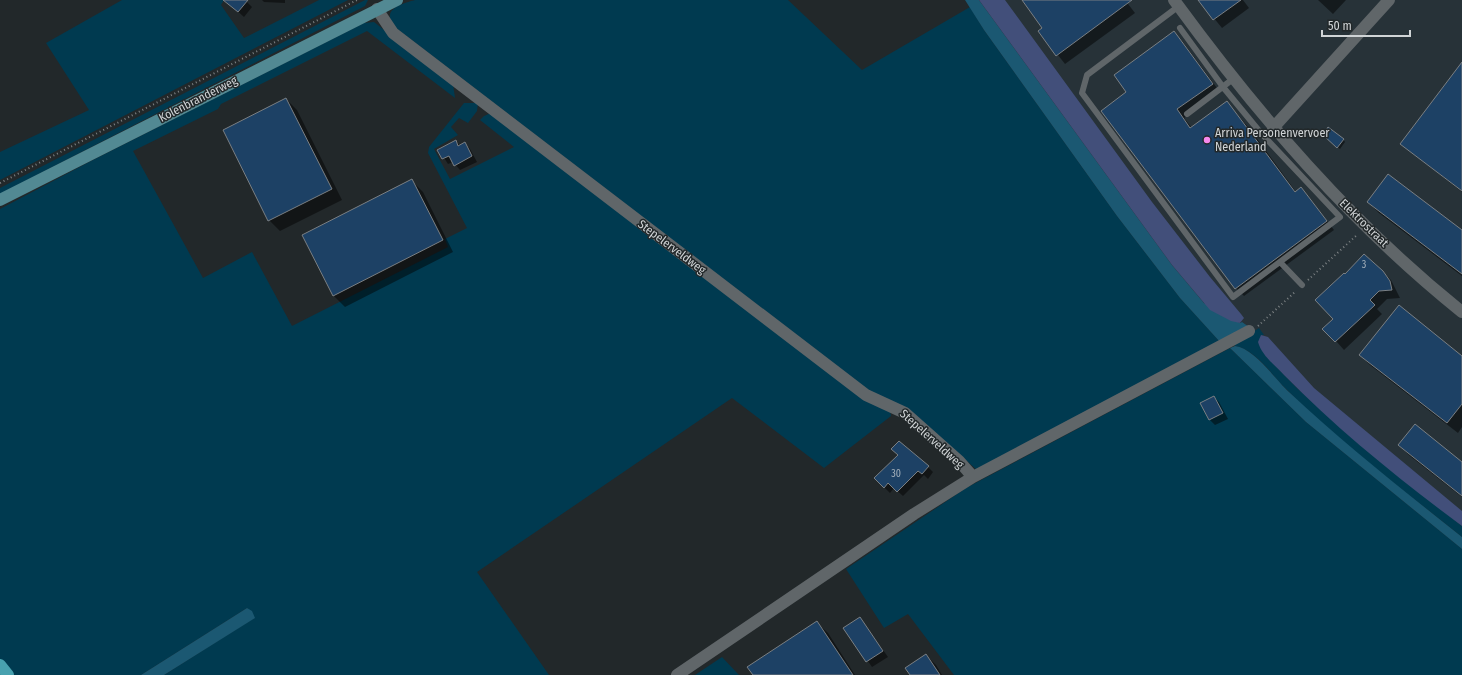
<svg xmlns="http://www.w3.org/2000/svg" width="1462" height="675" font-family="'Fira Sans Condensed',sans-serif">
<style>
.built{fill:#273238}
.green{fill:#003a50}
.forest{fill:#1b5872}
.water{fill:#424f7a}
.shadow{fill:#0007}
.building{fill:#1d4165;stroke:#7a7f83}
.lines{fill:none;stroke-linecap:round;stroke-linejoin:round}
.path{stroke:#7e8385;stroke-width:2;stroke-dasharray:1 3;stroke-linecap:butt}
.lane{stroke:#606669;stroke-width:6}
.street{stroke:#606669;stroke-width:12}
.primary{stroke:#528993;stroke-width:12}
.highway{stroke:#48a1af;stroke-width:12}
.poi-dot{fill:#f688ec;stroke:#22282a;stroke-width:1.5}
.labels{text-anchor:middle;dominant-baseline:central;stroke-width:3;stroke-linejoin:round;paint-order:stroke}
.number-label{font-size:10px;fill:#a3afba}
.street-label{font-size:12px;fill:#d0d4d6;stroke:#22282a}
.poi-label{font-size:12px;fill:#d0d4d6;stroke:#22282a;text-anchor:start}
</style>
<rect width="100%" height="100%" fill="#22282a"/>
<!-- built -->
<path class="built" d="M999 0H1462V519L1306 388 1171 250Z"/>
<!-- green -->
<path class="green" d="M122 0H224L221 5 244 38 319 0H348L0 180V152L89 110 46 43Z
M365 0H368L365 6 0 194V188Z
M415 0H788L862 70 970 7 984 30 1117 216 1180 298 1220 342 977 470 915 415 876 396 392 25C391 22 389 17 390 15 391 6 408 2 415 0Z
M374 22 453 84 455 98 367 31 221 104 218 109 133 151 203 278 252 252 292 326 448 247 445 239 467 228 428 153 429 147 464 103H478L477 111 468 123 459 118 451 127 458 135 434 149 450 179 514 147 480 120 484 116 491 113 890 411 891 416 824 468 732 398 477 572 549 675H164L254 618 247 608 141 675H13L0 660V209L91 161 364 23Z
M1259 328 1264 335H1262L1265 355 1297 388 1350 436 1462 526V537C1401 488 1337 441 1283 386 1270 372 1254 349 1235 346V344Z
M1230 348 1306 422 1462 549V675H954L908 614 884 628 846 569 966 488Z
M722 657 739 675H695Z"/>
<!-- forest -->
<path class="forest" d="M965 0H979L1172 265 1204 303 1240 323 1242 322 1249 327 1220 342 1180 298 1117 216 984 30Z
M1235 346C1254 348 1275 379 1289 392 1344 444 1403 490 1462 537V549L1306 422 1230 348Z
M247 608 252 611 255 618 164 675H141Z"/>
<!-- water -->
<path class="water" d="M979 0H1005L1152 202 1210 277 1241 314 1244 318 1240 323 1231 321 1210 310 1172 265Z
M1261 335 1268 337 1314 388 1462 511V526C1400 480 1338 430 1284 375 1275 365 1262 356 1258 342Z"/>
<!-- shadow -->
<path class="shadow" d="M229 0H245L252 7 244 17 233 7Z
M262 0H285V3L264 2Z
M1023 0H1125L1135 13 1065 64 1039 31 1043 28Z
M1199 0H1243L1249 8 1222 28Z
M1318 0H1346L1333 14Z
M1174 33 1182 41 1220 92 1184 118 1192 128 1227 102 1253 133 1296 192 1301 188 1309 197 1334 230 1244 296 1236 288 1128 93Z
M1462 63V192L1401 144Z
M286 99 297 110 342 200 280 231 269 220Z
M1324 135 1343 139 1345 142 1340 149Z
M456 141 460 146 465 143 470 149 477 162 460 170 453 162 448 164 439 150Z
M412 181 423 192 453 252 345 307 334 296Z
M1368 202 1462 231V276L1379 213Z
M1383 272 1391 280 1400 298 1387 299 1377 309 1382 314 1344 350 1336 341 1334 319 1345 275Z
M1360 355 1462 357V427L1458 433 1370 365Z
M1214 397 1219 402 1228 419 1215 425 1210 420 1201 403Z
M1399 445 1462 463V497L1410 456Z
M928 467 933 472 928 479 924 475 903 496 894 488 890 493 875 478Z
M860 618 888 657 872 667 845 628Z
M816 622 828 633 855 675H754Z
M926 655 936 665 942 675H911Z"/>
<!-- building -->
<path class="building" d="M223 0H248L238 12Z
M1022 0H1132L1056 56 1038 31 1042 28Z
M1198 0H1241L1213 20Z
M1174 31 1213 84 1177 109 1190 128 1227 101 1295 192 1301 187 1327 221 1235 289 1101 111 1126 92 1114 75Z
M1462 62V191L1400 144Z
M286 98 332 189 268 221 223 130Z
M1328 127 1344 139 1337 148 1323 135Z
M456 140 458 146 465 142 472 156 454 166 449 156 442 159 437 150Z
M1388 174 1462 230V274L1367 202Z
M412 179 443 240 333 296 302 235Z
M1364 254 1383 271 1390 281 1392 290 1379 291 1370 300 1375 305 1335 342 1322 329 1333 319 1315 300 1344 273 1345 274Z
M1399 305 1462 356V404L1447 423 1359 355Z
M1214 396 1223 413 1209 420 1200 403Z
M1415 424 1462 462V496L1398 445Z
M899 441 929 466 922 474 918 471 897 492 888 483 884 488 874 478 898 455 891 449Z
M860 617 883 651 866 662 843 628Z
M817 621 853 675H753L747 667Z
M926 654 940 675H910L905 668Z"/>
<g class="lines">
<!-- path -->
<path class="path" d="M0 183 357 0
M1308 280 1358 234
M1258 326 1296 291"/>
<!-- lane -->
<path class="lane" d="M1179 6 1087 75 1082 93 1233 297 1340 217 1260 132 1223 87 1180 28
M1187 114 1233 79
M1280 262 1302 285"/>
<!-- street -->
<path class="street" d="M1174 0C1258 115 1351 223 1462 312
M377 9 393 33 866 395 905 413 959 461 973 477
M1273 128 1389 0
M677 675 914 514 973 477 1249 331"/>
<!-- primary -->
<path class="primary" d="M0 200 397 0"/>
<!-- highway -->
<path class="highway" d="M0 665 8 675"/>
</g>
<!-- markers -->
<circle class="poi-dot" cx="1207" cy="140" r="4"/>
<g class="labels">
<!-- number labels -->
<g class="number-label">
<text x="1364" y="265">3</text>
<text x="896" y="474">30</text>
</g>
<!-- street labels -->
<g class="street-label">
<text transform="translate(198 99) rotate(-27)">Kolenbranderweg</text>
<text transform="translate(1364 223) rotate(44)">Elektrostraat</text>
<text transform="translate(672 247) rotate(37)">Stepelerveldweg</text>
<text transform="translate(932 439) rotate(42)">Stepelerveldweg</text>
</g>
<!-- poi labels -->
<g class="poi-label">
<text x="1215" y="133">Arriva Personenvervoer<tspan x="1215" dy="14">Nederland</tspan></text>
</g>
</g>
<!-- scale -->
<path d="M1322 30v6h88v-6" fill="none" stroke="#d0d4d6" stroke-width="2"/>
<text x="1328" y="30" font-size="12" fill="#d0d4d6" stroke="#22282a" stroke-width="3" paint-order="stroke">50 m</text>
</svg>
